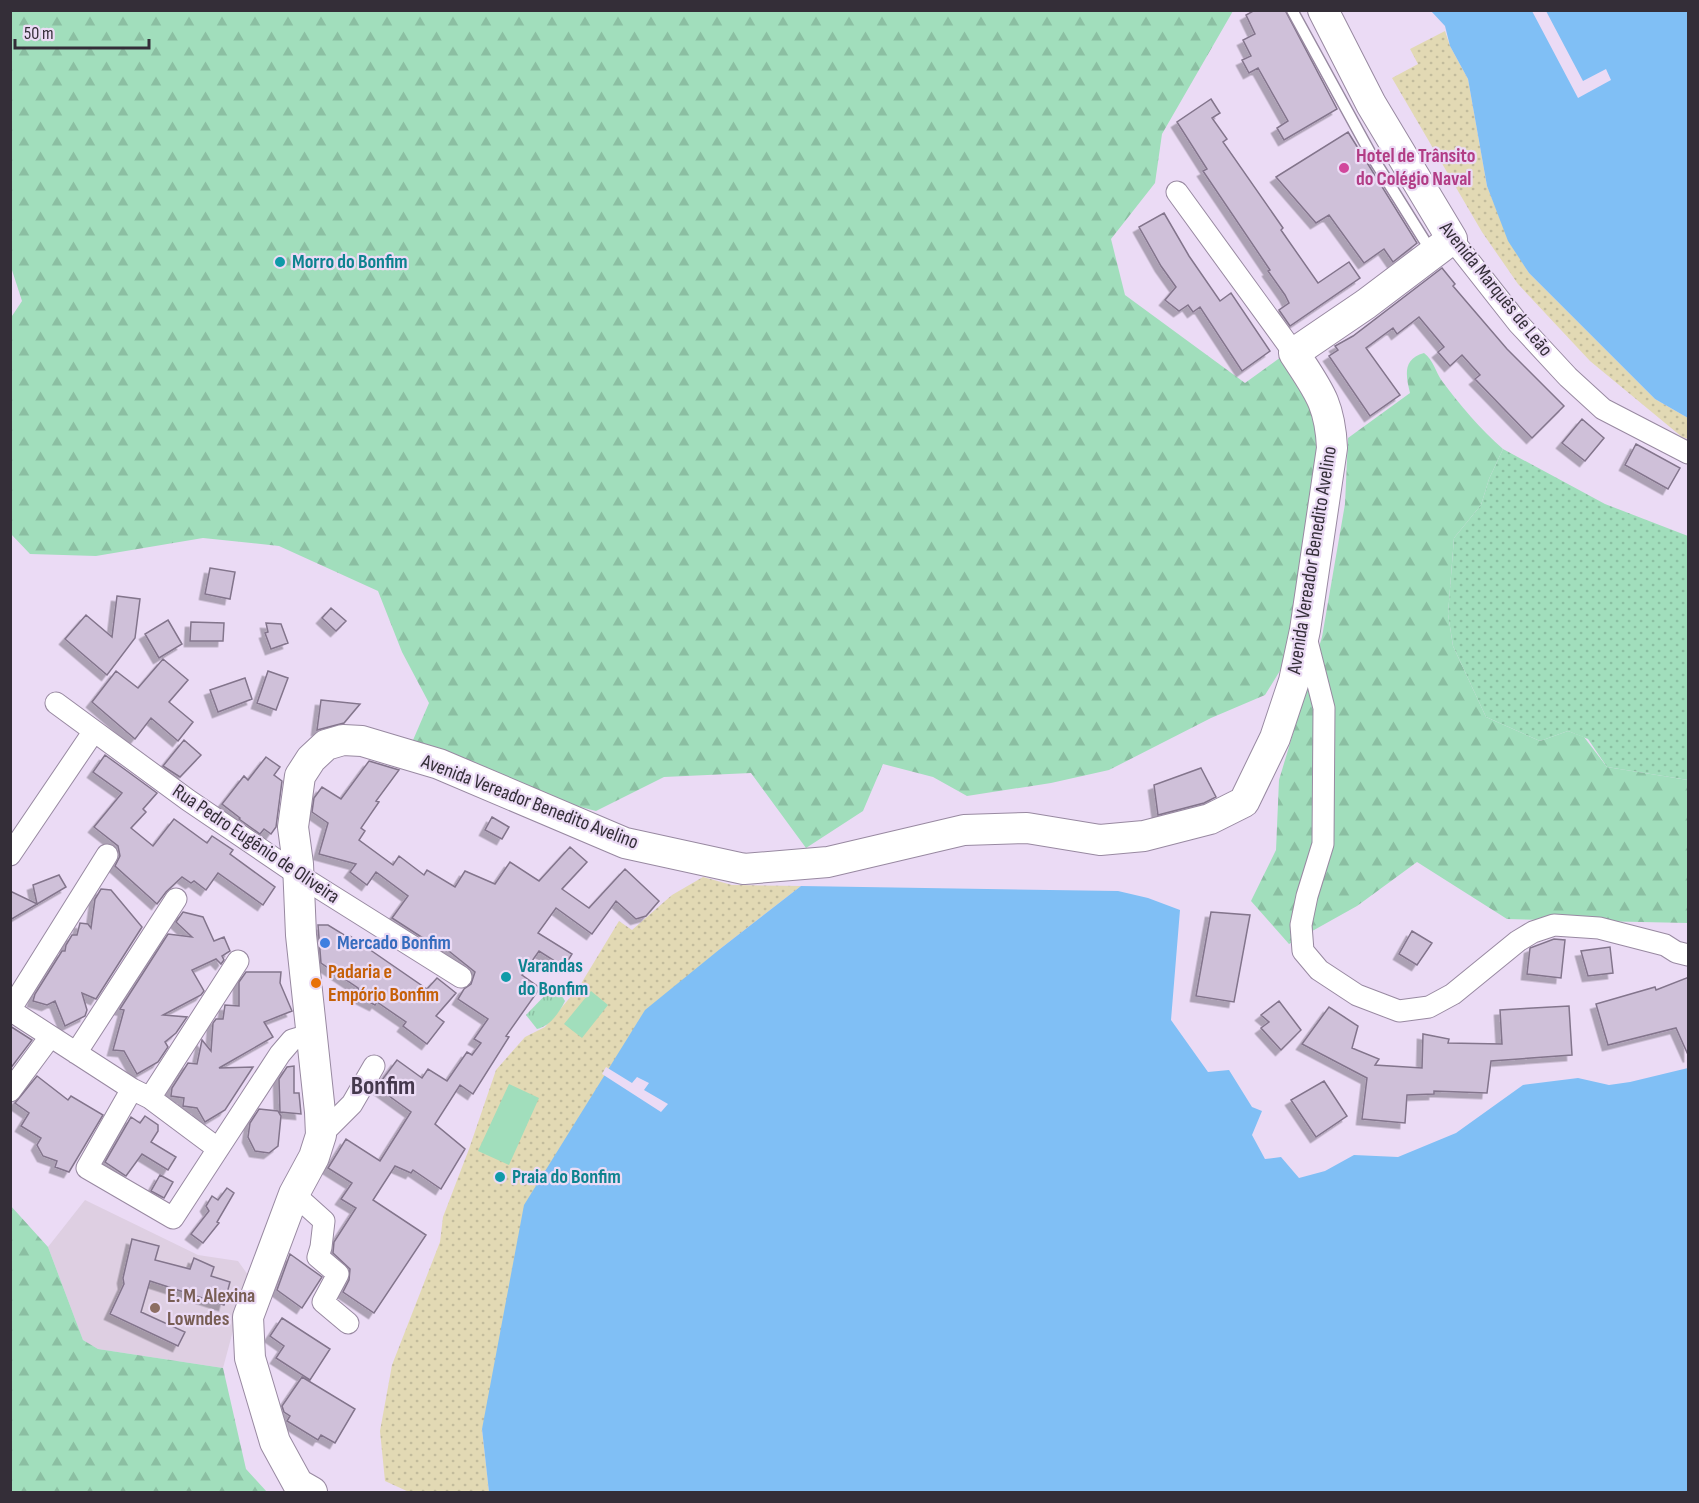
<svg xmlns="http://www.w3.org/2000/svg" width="1699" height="1503" font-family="'Sofia Sans Condensed',sans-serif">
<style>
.education{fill:#decfe2}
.grass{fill:url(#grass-dots)}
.forest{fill:url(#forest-firs)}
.sand{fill:url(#sand-dots)}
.park{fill:url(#park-tufts)}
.pitch{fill:#a1debc}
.water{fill:#80bff5}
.pier{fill:#ebdbf5}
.building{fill:#cfc0d9;stroke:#83758c;stroke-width:1.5;filter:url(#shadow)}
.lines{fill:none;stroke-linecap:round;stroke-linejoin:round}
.service-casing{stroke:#9889a1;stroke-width:13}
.minor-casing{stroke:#9889a1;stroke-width:23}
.secondary-casing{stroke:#9889a1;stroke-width:32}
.service{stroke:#fff;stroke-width:10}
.minor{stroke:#fff;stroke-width:21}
.secondary{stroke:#fff;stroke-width:30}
.hotel-dot{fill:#d1479c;stroke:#ebdbf5;stroke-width:2}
.culture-dot{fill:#0f9aa8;stroke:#ebdbf5;stroke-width:2}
.shop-dot{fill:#3f7fe0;stroke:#ebdbf5;stroke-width:2}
.food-dot{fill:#e8710a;stroke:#ebdbf5;stroke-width:2}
.education-dot{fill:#8d6e63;stroke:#ebdbf5;stroke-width:2}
.labels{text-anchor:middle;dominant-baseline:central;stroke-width:4.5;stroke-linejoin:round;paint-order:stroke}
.hotel-label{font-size:20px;font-weight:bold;fill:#b23c85;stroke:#ebdbf5;text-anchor:start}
.culture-label{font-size:20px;font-weight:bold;fill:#0d838f;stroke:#ebdbf5;text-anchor:start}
.street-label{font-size:20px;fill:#342e38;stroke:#ebdbf5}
.shop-label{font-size:20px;font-weight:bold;fill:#366cbe;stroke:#ebdbf5;text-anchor:start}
.food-label{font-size:20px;font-weight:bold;fill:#c56008;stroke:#ebdbf5;text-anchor:start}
.education-label{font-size:20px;font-weight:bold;fill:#785e54;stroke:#ebdbf5;text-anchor:start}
.district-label{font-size:26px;font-weight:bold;fill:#45384d;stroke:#ebdbf5}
</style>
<defs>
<pattern id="grass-dots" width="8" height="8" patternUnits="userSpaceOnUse" patternTransform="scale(1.5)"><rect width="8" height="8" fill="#a1debc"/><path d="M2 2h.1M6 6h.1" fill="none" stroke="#8bbfa2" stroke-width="1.8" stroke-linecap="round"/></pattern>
<pattern id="forest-firs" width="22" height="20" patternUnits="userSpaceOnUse" patternTransform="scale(1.5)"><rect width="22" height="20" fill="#a1debc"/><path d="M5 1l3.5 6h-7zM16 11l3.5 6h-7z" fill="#8bbfa2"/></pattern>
<pattern id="sand-dots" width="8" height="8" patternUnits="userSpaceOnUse" patternTransform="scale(1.5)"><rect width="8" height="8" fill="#e2d9b4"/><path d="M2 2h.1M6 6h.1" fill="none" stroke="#c2bb9c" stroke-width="1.8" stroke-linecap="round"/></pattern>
<pattern id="park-tufts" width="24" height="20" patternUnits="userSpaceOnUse" patternTransform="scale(1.5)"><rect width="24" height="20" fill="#a1debc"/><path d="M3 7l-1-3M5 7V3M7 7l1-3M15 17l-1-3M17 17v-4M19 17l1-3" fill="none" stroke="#8bbfa2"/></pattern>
<filter id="shadow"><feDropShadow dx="-5.5" dy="5.5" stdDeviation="0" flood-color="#0004"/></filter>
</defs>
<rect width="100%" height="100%" fill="#ebdbf5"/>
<!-- education -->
<path class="education" d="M85 1200 198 1255 238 1261 248 1275 223 1368 98 1349 83 1340 48 1247Z"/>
<!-- grass -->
<path class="grass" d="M1503 449 1605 504 1688 536V780L1607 767 1588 739 1568 731 1540 741 1486 717 1453 646 1448 614 1454 538 1481 505 1489 479Z"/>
<!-- forest -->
<path class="forest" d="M11 11H1233L1162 134 1155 183 1111 239 1125 295 1245 383 1292 349 1323 397 1305 630 1265 695 1211 718 1109 770 1051 783 967 796 933 777 883 764 863 811 806 848 751 773 664 777 596 811 404 761 429 703 402 652 378 591 279 546 203 538 96 556 30 554 11 534 10 319 22 301 10 264Z
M1424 353C1434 361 1435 371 1442 381 1460 405 1480 429 1503 449L1489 479 1481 505 1454 538 1448 614 1453 646 1486 717 1540 741 1568 731 1584 737 1607 767 1688 780V923L1507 919 1417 862 1357 906 1289 944 1251 901 1276 850 1279 780 1322 637 1345 504 1348 438 1410 393C1406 376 1402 359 1424 353Z
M10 1205 48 1247 83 1340 98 1349 223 1368 246 1469 267 1492H11Z"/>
<!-- sand -->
<path class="sand" d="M1445 31 1450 46 1468 79 1487 186 1509 241 1529 273 1655 399 1688 418V439L1682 437 1590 361 1518 284 1482 232 1392 78 1418 64 1410 49Z
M703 877 732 885 801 886 720 949 482 1429 489 1492H409L385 1481 380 1431 392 1365 440 1242 443 1217 469 1149 496 1070 525 1037 545 1027 579 987 619 921 632 930 672 895Z"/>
<!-- park -->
<path class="park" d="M552 988 562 996 565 1001C559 1013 550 1026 537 1029L526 1015Z"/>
<!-- pitch -->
<path class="pitch" d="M591 991 608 1005 582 1038 564 1024Z
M509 1084 539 1098 509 1165 478 1151Z"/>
<!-- water -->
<path class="water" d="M1431 11H1688V418L1655 399 1529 273 1508 241 1487 186 1468 79 1450 46 1445 26Z
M801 886 1118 891 1148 898 1180 910 1171 1020 1208 1072 1229 1070 1252 1107 1262 1111 1252 1135 1265 1159 1281 1157 1299 1178 1325 1171 1354 1155 1398 1157 1456 1133 1523 1085 1578 1078 1609 1085 1630 1082 1688 1068V1492H489L482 1429 524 1205 645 1010 720 949Z"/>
<!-- pier -->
<path class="pier" d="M1532 11H1546L1583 81 1606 69 1611 80 1578 98Z
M606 1067 632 1083 637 1077 649 1083 644 1090 668 1104 661 1112 602 1074Z"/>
<!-- building -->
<path class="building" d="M1255 10H1285L1337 109 1284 140 1277 128 1288 121 1258 68 1249 73 1242 60 1251 56 1243 40 1255 34 1246 15Z
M1211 99 1220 113 1212 118 1227 139 1223 142 1283 228 1281 230 1318 283 1349 262 1360 278 1290 326 1279 310 1289 303 1285 295 1268 271 1270 270 1203 171 1207 169 1177 122Z
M1348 132 1417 243 1393 262 1384 249 1364 263 1329 215 1316 223 1276 177Z
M1164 213 1189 256 1220 301 1231 293 1270 351 1242 371 1200 307 1193 312 1188 305 1179 311 1165 300 1176 287 1161 266 1139 227Z
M1442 268 1455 284 1453 286 1507 349 1564 406 1532 438 1475 379 1480 375 1462 355 1450 366 1438 352 1444 347 1419 317 1397 334 1393 328 1366 348 1400 395 1370 416 1329 356 1338 350 1335 346 1353 336Z
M1582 419 1604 438 1585 461 1562 443Z
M1636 444 1680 468 1668 489 1625 465Z
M210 568 235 572 230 599 205 594Z
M117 596 140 599 135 638 107 675 65 639 86 615 112 637Z
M331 608 346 621 336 631 322 618Z
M168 620 182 644 159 658 145 634Z
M191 622 224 623 223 641H190Z
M266 623 281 624 288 643 271 649 265 633 268 632Z
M163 659 188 680 169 702 193 722 178 741 151 718 135 739 92 702 116 671 138 688Z
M268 671 288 678 276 710 257 703Z
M245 678 252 699 218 712 210 690Z
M321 700 360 704 344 723 317 730Z
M184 740 201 755 180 777 163 766Z
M105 755 157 793 143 809 146 812 131 828 153 846 174 819 207 843 212 836 233 850 230 854 275 887 263 905 218 873 206 890 194 881 191 883 182 877 166 892 157 904 115 866 120 856 118 846 94 827 122 793 93 772Z
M266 757 280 767 274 775 282 781 276 827 271 834 264 829 260 834 239 819 240 818 222 804 244 776 248 780Z
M369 761 399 770 376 801 379 802 361 828 365 831 359 840 393 865 399 856 424 875 427 870 455 887 465 871 495 884 510 862 539 881 570 847 587 862 562 889 589 908 625 869 659 901 646 916 636 919 616 901 592 934 556 908 538 933 572 954 564 967 539 951 522 975 540 988 506 1036 509 1037 473 1094 460 1085 435 1124 465 1149 441 1189 413 1170 411 1173 395 1166 373 1200 426 1235 374 1313 343 1292 349 1280 350 1269 333 1253 334 1242 356 1208 341 1199 352 1183 328 1168 346 1139 380 1161 411 1112 378 1088 381 1085 379 1084 397 1060 422 1078 428 1069 447 1081 467 1052 472 1055 481 1043 474 1039 488 1019 458 999 464 989 471 984 475 972 445 948 443 951 392 918 408 896 376 872 367 885 350 872 356 864 319 854 328 823 312 812 314 798 322 787 341 799Z
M1201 768 1216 797 1204 803 1158 815 1154 785Z
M492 817 509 827 502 839 485 830Z
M59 875 66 887 10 920V891L37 904 33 885Z
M101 889 111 890 142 927 96 999 82 993 87 1010 85 1016 65 1026 55 1001 47 1005 33 1001 35 994 62 951H65L66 945 72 935H77L80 923 88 924 91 928 95 899Z
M183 912 203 917 214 941 224 937 230 951 222 956 224 960 221 964 216 959 192 970 204 991 201 995 163 1015 187 1017 176 1033 165 1042 168 1047 158 1062 137 1074 124 1051 113 1050 124 1010 120 1009 168 934 192 937 176 922Z
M1211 912 1250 915 1234 1002 1196 996Z
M318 925H328L349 938 350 936 427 989 437 978 456 993 436 1016 444 1022 427 1044 403 1026 406 1022 377 1002 375 1005 361 998 358 988 321 963Z
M1412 931 1432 943 1417 965 1399 954Z
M1554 939 1565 940 1561 978 1527 974 1530 948Z
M1610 947 1613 973 1588 976 1581 951Z
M246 972H281L280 983 292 1011 264 1022 273 1037 219 1068 253 1067 225 1110 205 1122 197 1108 183 1106 184 1098 171 1096 172 1088 188 1063 197 1064 202 1040 211 1051 213 1023 216 1019H223L225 1005 239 1006V982Z
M1689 977V1057L1676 1028 1608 1045 1596 1004 1655 987 1656 990Z
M1279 1001 1301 1030 1281 1050 1261 1028 1269 1022 1261 1015Z
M1569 1006 1572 1055 1491 1061 1487 1093 1434 1091V1094L1407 1095 1405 1123 1362 1119 1367 1078 1302 1044 1329 1007 1358 1026 1352 1048 1379 1059 1375 1065 1422 1068 1423 1034 1449 1039 1448 1043 1502 1044 1500 1010Z
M10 1026 32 1040 10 1069Z
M294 1066V1093H299L301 1114 280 1112 279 1079 287 1067Z
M37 1076 68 1100 71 1096 103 1115 69 1172 55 1167 57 1161 43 1156 37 1145 41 1138 21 1126 29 1113 15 1103Z
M1324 1081 1347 1116 1316 1137 1291 1100Z
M259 1109 278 1111 281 1116 278 1146 269 1153 255 1151 248 1137 250 1123Z
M145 1116 158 1125V1131L151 1142 176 1157 168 1170 142 1154 126 1176 105 1162 131 1117 140 1123Z
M160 1175 173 1182 164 1198 151 1191Z
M227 1188 234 1193 217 1222 219 1223 203 1243 191 1234 209 1211 206 1206 212 1196 218 1200Z
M132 1239 159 1246 155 1260 190 1269 194 1258 214 1267 211 1276 230 1282 224 1305 150 1281 141 1312 185 1332 178 1346 110 1314 124 1284 123 1278Z
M290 1254 322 1277 302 1308 277 1290Z
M282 1318 330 1349 310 1380 276 1358 284 1346 270 1336Z
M302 1377 355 1409 335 1443 321 1435 318 1440 287 1421 290 1416 284 1412 282 1406Z"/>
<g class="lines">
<!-- service casing -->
<g class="service-casing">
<path id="service" d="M1292 10 1373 158 1431 251"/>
</g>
<!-- minor casing -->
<g class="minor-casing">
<path id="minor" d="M1177 192 1294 353
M1452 239 1518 323 1568 377 1603 409 1688 453
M1306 637 1324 708 1323 844 1307 896 1301 925 1303 951 1319 970 1357 995 1399 1011 1429 1007 1453 994 1518 941 1533 932 1554 925 1599 928 1665 945 1676 952 1688 955
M56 703 188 800 297 874 461 977
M10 855 94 731
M10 1010 132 1089 150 1098 217 1148
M10 1010 107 855
M76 1053 176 899
M132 1089 87 1168 173 1218 280 1054 292 1040 312 1034
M10 1091 50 1037
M150 1098 238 961
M321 1135 352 1104 374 1066
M294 1194 324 1221 321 1247 318 1257 338 1274 323 1302 348 1323"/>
</g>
<!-- secondary casing -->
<g class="secondary-casing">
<path id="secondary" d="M312 1492 298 1484 275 1442 250 1358 248 1317 294 1194 314 1157 321 1135 320 1112 301 935 298 864 293 827 300 776 311 759 326 745 343 740 362 741 439 764 625 843 744 869 828 862 964 830 1027 828 1100 840 1144 836 1210 819 1244 802 1275 738 1294 681 1305 630 1332 448C1330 403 1318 390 1294 353L1366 304 1452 239 1371 104 1323 10"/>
</g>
<!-- service -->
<use href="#service" class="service"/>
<!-- minor -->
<use href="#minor" class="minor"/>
<!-- secondary -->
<use href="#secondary" class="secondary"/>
</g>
<!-- markers -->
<circle class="hotel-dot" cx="1344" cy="168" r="6"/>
<g class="culture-dot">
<circle cx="280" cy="262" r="6"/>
<circle cx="506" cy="977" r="6"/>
<circle cx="500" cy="1177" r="6"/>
</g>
<circle class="shop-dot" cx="325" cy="943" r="6"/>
<circle class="food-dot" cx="316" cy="983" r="6"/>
<circle class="education-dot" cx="155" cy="1308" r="6"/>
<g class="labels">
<!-- hotel labels -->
<g class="hotel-label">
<text x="1356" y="156">Hotel de Trânsito<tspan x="1356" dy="23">do Colégio Naval</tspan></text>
</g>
<!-- culture labels -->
<g class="culture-label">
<text x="292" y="262">Morro do Bonfim</text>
<text x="518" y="966">Varandas<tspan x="518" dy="23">do Bonfim</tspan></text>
<text x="512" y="1177">Praia do Bonfim</text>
</g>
<!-- street labels -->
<g class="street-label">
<text transform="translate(1496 289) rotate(51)">Avenida Marquês de Leão</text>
<text transform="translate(1312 560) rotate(-81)">Avenida Vereador Benedito Avelino</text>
<text transform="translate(530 802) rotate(21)">Avenida Vereador Benedito Avelino</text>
<text transform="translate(256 844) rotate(34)">Rua Pedro Eugênio de Oliveira</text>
</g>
<!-- shop labels -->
<g class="shop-label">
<text x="337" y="943">Mercado Bonfim</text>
</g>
<!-- food labels -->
<g class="food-label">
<text x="328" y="972">Padaria e<tspan x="328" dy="23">Empório Bonfim</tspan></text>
</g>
<!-- education labels -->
<g class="education-label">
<text x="167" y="1296">E. M. Alexina<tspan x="167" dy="23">Lowndes</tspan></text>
</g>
<!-- district labels -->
<g class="district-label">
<text x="383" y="1086">Bonfim</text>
</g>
</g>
<!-- border -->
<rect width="1699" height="1503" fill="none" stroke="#342e38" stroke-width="24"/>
<!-- scale -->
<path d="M15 39v9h134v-9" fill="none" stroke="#342e38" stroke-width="3"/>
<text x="24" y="39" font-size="18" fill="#342e38" stroke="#ebdbf5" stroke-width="4.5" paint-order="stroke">50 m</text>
</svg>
